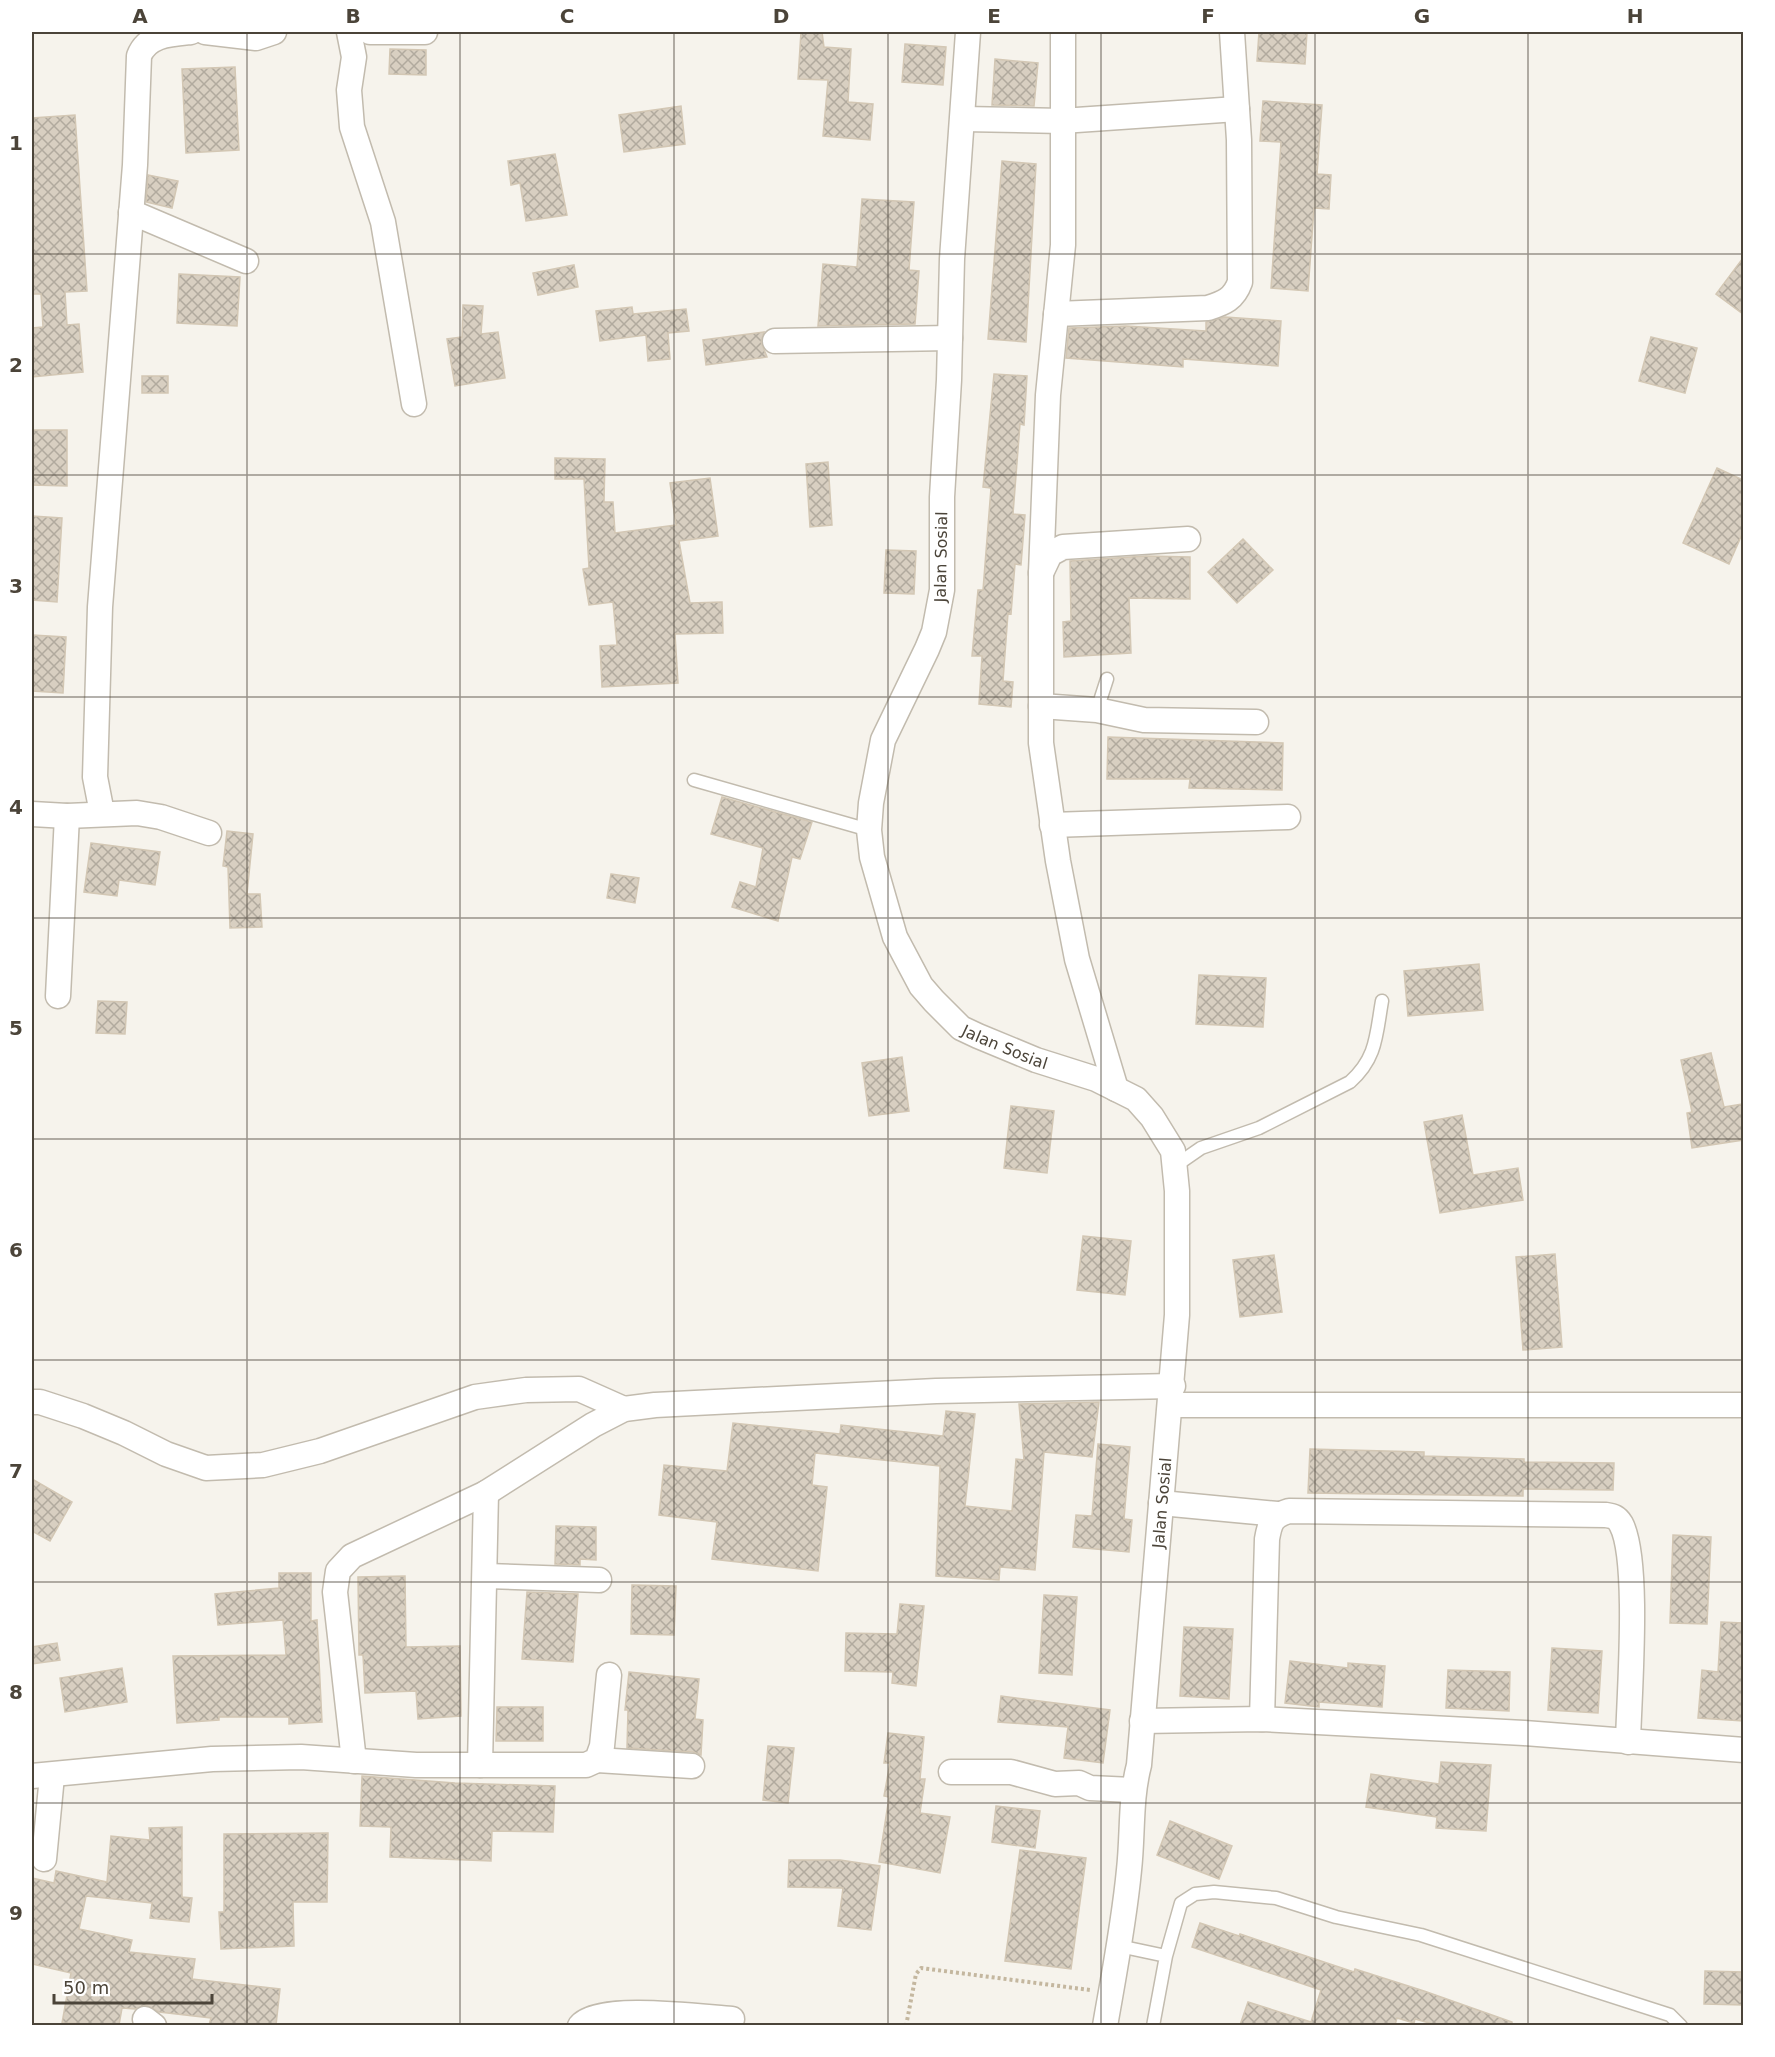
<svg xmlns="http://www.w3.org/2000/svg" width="1775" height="2057" font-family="'DejaVu Sans',sans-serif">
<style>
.building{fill:url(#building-cross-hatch);stroke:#d3c7b4;stroke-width:1.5}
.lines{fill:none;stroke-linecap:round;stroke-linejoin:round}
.lane-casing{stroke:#c2bbae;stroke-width:15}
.street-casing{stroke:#c2bbae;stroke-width:27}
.path{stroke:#c4b79f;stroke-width:4;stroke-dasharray:3 3;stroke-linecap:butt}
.lane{stroke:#fff;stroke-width:12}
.street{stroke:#fff;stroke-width:24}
.grid{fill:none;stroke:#4b4439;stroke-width:1.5;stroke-opacity:0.55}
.labels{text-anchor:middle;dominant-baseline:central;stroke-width:4.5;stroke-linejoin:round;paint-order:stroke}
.street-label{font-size:16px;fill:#4b4439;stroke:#fff}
.neatline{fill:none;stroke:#4b4439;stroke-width:2}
.grid-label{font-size:20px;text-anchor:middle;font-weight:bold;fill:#4b4439}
</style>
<defs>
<pattern id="building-cross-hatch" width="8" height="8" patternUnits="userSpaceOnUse" patternTransform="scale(1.5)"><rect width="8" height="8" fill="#d8cfc1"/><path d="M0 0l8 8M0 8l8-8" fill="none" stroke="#b1aa9e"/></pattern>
</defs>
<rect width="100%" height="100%" fill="#f6f3ec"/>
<!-- building -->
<path class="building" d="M801 32H822L824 47 851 49 848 102 873 104 870 140 823 136 828 80 798 79Z
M1259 32H1307L1305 64 1257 61Z
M905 44 946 47 943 85 902 82Z
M390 49 426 50V75L389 74Z
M995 59 1038 63 1034 106 992 105Z
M235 67 239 150 186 153 182 69Z
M1263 101 1322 105 1317 174 1331 175 1329 209 1314 208 1308 291 1271 288 1281 142 1260 141Z
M681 106 685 144 624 152 619 115Z
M75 115 87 291 65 292 67 325 79 324 83 372 32 377V328L43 327 41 294H32V118Z
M555 154 567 215 526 221 520 183 511 185 508 161Z
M1002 161 1036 164 1026 342 988 339Z
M148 175 178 181 172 208 146 202Z
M862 199 914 202 909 270 919 271 915 324 818 326 823 264 857 267Z
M1743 258V314L1716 294Z
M574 265 578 287 538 295 533 273Z
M179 274 240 277 237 326 177 323Z
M463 305 483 306 481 334 498 332 505 378 455 386 447 339 462 337Z
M632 307 633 314 686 309 689 331 668 333 670 359 648 361 646 335 600 341 596 311Z
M1225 317 1281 321 1278 366 1183 359V367L1066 358 1069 328 1126 326 1206 331V322Z
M764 332 761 342 767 357 706 365 703 340Z
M1651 337 1697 348 1685 393 1639 381Z
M994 374 1027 376 1024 425 1020 424 1013 514 1025 515 1021 565 1015 564 1011 614 1008 613 1003 681 1013 682 1011 707 979 704 982 656H972L978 590H983L991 488 983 487Z
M142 376H168V393H142Z
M32 430H67V486L32 485Z
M555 458 605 459 604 502H613L615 533 676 525 670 483 710 478 718 536 679 541 690 603 722 602 723 633 675 634 678 683 602 687 600 646 617 645 613 602 589 605 583 569 589 568 584 479H555Z
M828 462 832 525 810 527 806 464Z
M1717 468 1743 480V532L1729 564 1683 543Z
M32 516 62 518 57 602 32 600Z
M1243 539 1273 570 1237 603 1208 572Z
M886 550 916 551 914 594 884 593Z
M1146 556 1190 557V599L1129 598 1131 653 1064 657 1063 622 1071 621 1070 561Z
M32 635 66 637 63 693 32 691Z
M1108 737 1283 743 1282 790 1189 788 1190 779H1107Z
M722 797 812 822 800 859 792 857 778 921 732 907 740 882 756 887 763 848 711 834Z
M227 831 253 834 247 894H260L262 927 230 928 228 867 223 866Z
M91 843 160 852 155 885 119 880 117 896 84 892Z
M611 874 639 878 635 903 607 898Z
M1479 964 1483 1010 1408 1016 1404 971Z
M1199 975 1266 978 1263 1027 1196 1024Z
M98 1001 127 1002 125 1034 96 1033Z
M1711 1053 1724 1107 1743 1104V1140L1692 1148 1687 1113 1692 1112 1681 1060Z
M902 1057 909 1111 869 1116 862 1063Z
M1011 1106 1054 1111 1047 1173 1004 1168Z
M1462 1115 1473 1175 1518 1168 1523 1200 1440 1213 1424 1122Z
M1083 1236 1131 1241 1125 1295 1077 1290Z
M1555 1254 1562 1347 1523 1350 1516 1257Z
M1274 1255 1282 1312 1240 1317 1233 1260Z
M1099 1402 1092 1457 1044 1452 1035 1570 1000 1567 999 1580 936 1576 940 1466 815 1453 812 1485 827 1487 818 1571 712 1559 717 1522 659 1515 664 1465 727 1471 733 1423 840 1434 841 1425 943 1436 946 1411 975 1414 965 1506 1012 1511 1016 1459 1024 1460 1019 1404Z
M1098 1444 1130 1447 1124 1519 1132 1520 1129 1552 1073 1547 1076 1515 1092 1516Z
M1310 1449 1424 1452V1456L1524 1459V1462L1614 1463 1613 1490 1523 1489V1496L1308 1493Z
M32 1479 72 1502 50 1541 32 1531Z
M556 1526 596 1527V1560L580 1559V1565L555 1564Z
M1673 1535 1711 1537 1707 1624 1670 1623Z
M279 1573H311V1621L317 1620 322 1722 289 1724V1717H219V1720L177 1723 173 1656 286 1655 283 1620 218 1625 215 1594 279 1588Z
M405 1576 406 1647 460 1646 461 1716 418 1719 416 1691 365 1693 363 1655H359L358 1577Z
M632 1585 676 1586 674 1635 631 1634Z
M527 1592 578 1594 573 1662 522 1659Z
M1044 1595 1077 1597 1072 1675 1039 1673Z
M900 1604 924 1606 916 1686 892 1683 893 1672 845 1671 846 1633 897 1634Z
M1721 1622 1743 1623V1721L1698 1718 1702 1670 1718 1672Z
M1184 1627 1233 1629 1229 1699 1180 1696Z
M57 1643 60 1660 32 1664V1647Z
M1552 1648 1602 1651 1598 1713 1548 1710Z
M1290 1661 1348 1668V1663L1385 1666 1382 1707 1319 1702V1707L1285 1703Z
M122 1668 127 1702 65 1712 60 1678Z
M1448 1670 1510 1672 1509 1711 1446 1708Z
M629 1672 699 1679 695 1719 703 1720 701 1755 693 1752 627 1748 628 1710H625Z
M1001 1696 1110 1710 1103 1763 1064 1758 1068 1727 998 1722Z
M497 1707H543V1741H496Z
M888 1733 924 1737 920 1779H925L920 1813 950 1817 940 1873 879 1862 889 1797 884 1796 890 1763H884Z
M768 1746 794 1748 788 1803 763 1800Z
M1441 1762 1491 1765 1486 1831 1436 1828 1437 1817 1366 1807 1371 1774 1439 1784Z
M362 1776 455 1783 555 1786 553 1832 492 1831 491 1861 390 1857 391 1827 360 1826Z
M996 1806 1040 1811 1035 1848 992 1842Z
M1170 1821 1232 1846 1219 1879 1157 1855Z
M182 1827V1897L192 1898 189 1922 150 1918 152 1903 86 1896 79 1929 132 1940 129 1952 195 1959 192 1979 280 1989 276 2025H209L211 2018 159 2012 146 2005 135 2009 122 2008 119 2025 62 2023 71 1973 32 1964V1878L54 1883 56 1871 107 1882 111 1836 150 1840 149 1828Z
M328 1833 327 1902H293L294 1946 221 1949 219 1912H224V1834Z
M1020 1850 1086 1858 1071 1969 1005 1961Z
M789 1860H840L880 1866 871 1930 838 1926 843 1888 788 1887Z
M1200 1923 1239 1936 1240 1934 1354 1972 1355 1969 1424 1991 1512 2022V2025H1436L1415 2019 1414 2023 1397 2018 1395 2025H1240L1248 2002 1311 2022 1321 1990 1192 1947Z
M1705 1971 1743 1972V2005L1704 2004Z"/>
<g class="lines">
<!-- lane casing -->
<g class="lane-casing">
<path id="lane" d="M1097 710 1107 679
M694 780 869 830
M1175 1166 1201 1148 1259 1128 1350 1082C1377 1058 1376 1035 1382 1001
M1119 1946 1166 1956 1181 1903 1195 1894 1214 1892 1276 1898 1336 1917 1421 1935 1670 2015 1681 2026
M1153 2026 1166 1956"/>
</g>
<!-- street casing -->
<g class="street-casing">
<g id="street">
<path d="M205 32 256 38 274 32"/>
<path d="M349 32 354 57 349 90 352 127 383 222 414 404"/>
<path d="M370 32H425"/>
<path id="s1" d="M968 32 952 259 949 380 942 497V590L934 632 927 649 883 740 871 803 869 830 872 857 895 937 921 986 934 1001 961 1028 978 1036 1036 1060 1096 1079 1136 1099 1152 1117 1173 1151 1177 1191V1315L1139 1765C1130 1799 1133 1835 1129 1870 1124 1923 1114 1974 1105 2026"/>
<path d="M1063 32V245L1048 395 1041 573V743L1058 861 1077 959 1116 1089"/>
<path d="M963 119 1062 121 1237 109"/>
<path d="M131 212 246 261"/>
<path d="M1056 314 1208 308C1224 303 1234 299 1240 282L1239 140 1232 32"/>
<path d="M775 341 950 338"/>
<path d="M1041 573 1050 554 1063 547 1188 539"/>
<path d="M1041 706 1097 710 1144 720 1256 722"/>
<path d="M102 813 95 777 100 607 135 165 139 56C147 35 170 34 191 32"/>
<path d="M32 814 67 816 137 813 161 817 209 833"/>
<path d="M1052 825 1288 817"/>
<path d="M58 996 67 816"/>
<path d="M32 1402H40L83 1416 124 1433 166 1454 206 1468 263 1465 320 1451 475 1397 526 1390 579 1389 624 1409"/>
<path d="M1171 1405H1744"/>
<path d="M1161 1503 1277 1514"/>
<path d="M486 1576 599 1580"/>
<path d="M1262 1719 1267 1539C1270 1522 1272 1516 1289 1511L1606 1515C1613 1516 1617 1517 1621 1524 1640 1559 1629 1696 1628 1742"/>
<path d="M1142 1721 1262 1719 1524 1733 1744 1750"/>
<path d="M597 1760 692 1766"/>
<path d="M354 1761 335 1592 338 1571 352 1556 486 1493 593 1425 624 1409 655 1405 936 1391 1173 1386"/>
<path d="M480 1765 486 1493"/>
<path d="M951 1772H1011L1055 1784 1079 1783 1090 1788 1132 1790"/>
<path d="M32 1776 212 1759 301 1757 416 1765H586L597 1760 602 1746 609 1675"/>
<path d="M44 1859 52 1776"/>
<path d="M145 2019 154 2026"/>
<path d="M580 2026C597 2003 702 2017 732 2019"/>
</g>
</g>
<!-- path -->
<path class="path" d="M906 2026 916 1974 921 1968 1090 1990"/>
<!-- lane -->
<use href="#lane" class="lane"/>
<!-- street -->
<use href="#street" class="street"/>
</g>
<!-- grid -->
<path class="grid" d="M247 32V2026M460 32V2026M674 32V2026M888 32V2026M1101 32V2026M1315 32V2026M1528 32V2026M32 254H1744M32 475H1744M32 697H1744M32 918H1744M32 1139H1744M32 1360H1744M32 1582H1744M32 1803H1744"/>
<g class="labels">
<!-- street labels -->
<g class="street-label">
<text transform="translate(941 557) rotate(-89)">Jalan Sosial</text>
<text stroke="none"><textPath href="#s1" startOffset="1084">Jalan Sosial</textPath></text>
<text transform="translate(1162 1503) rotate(-85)">Jalan Sosial</text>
</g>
</g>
<!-- border -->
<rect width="1775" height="2057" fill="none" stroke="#ffffff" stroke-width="66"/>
<!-- scale -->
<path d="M54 1994v9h158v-9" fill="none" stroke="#4b4439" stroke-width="3"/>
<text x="63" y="1994" font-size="18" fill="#4b4439" stroke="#ffffff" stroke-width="4.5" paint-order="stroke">50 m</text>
<rect x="33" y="33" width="1709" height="1991" class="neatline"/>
<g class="grid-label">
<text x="140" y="23">A</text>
<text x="353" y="23">B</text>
<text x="567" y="23">C</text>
<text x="781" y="23">D</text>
<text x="994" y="23">E</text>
<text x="1208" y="23">F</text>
<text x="1422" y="23">G</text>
<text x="1635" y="23">H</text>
<text x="16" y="150">1</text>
<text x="16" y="372">2</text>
<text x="16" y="593">3</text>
<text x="16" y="814">4</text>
<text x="16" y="1035">5</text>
<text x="16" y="1257">6</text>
<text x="16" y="1478">7</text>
<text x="16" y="1699">8</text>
<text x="16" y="1920">9</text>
</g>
</svg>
